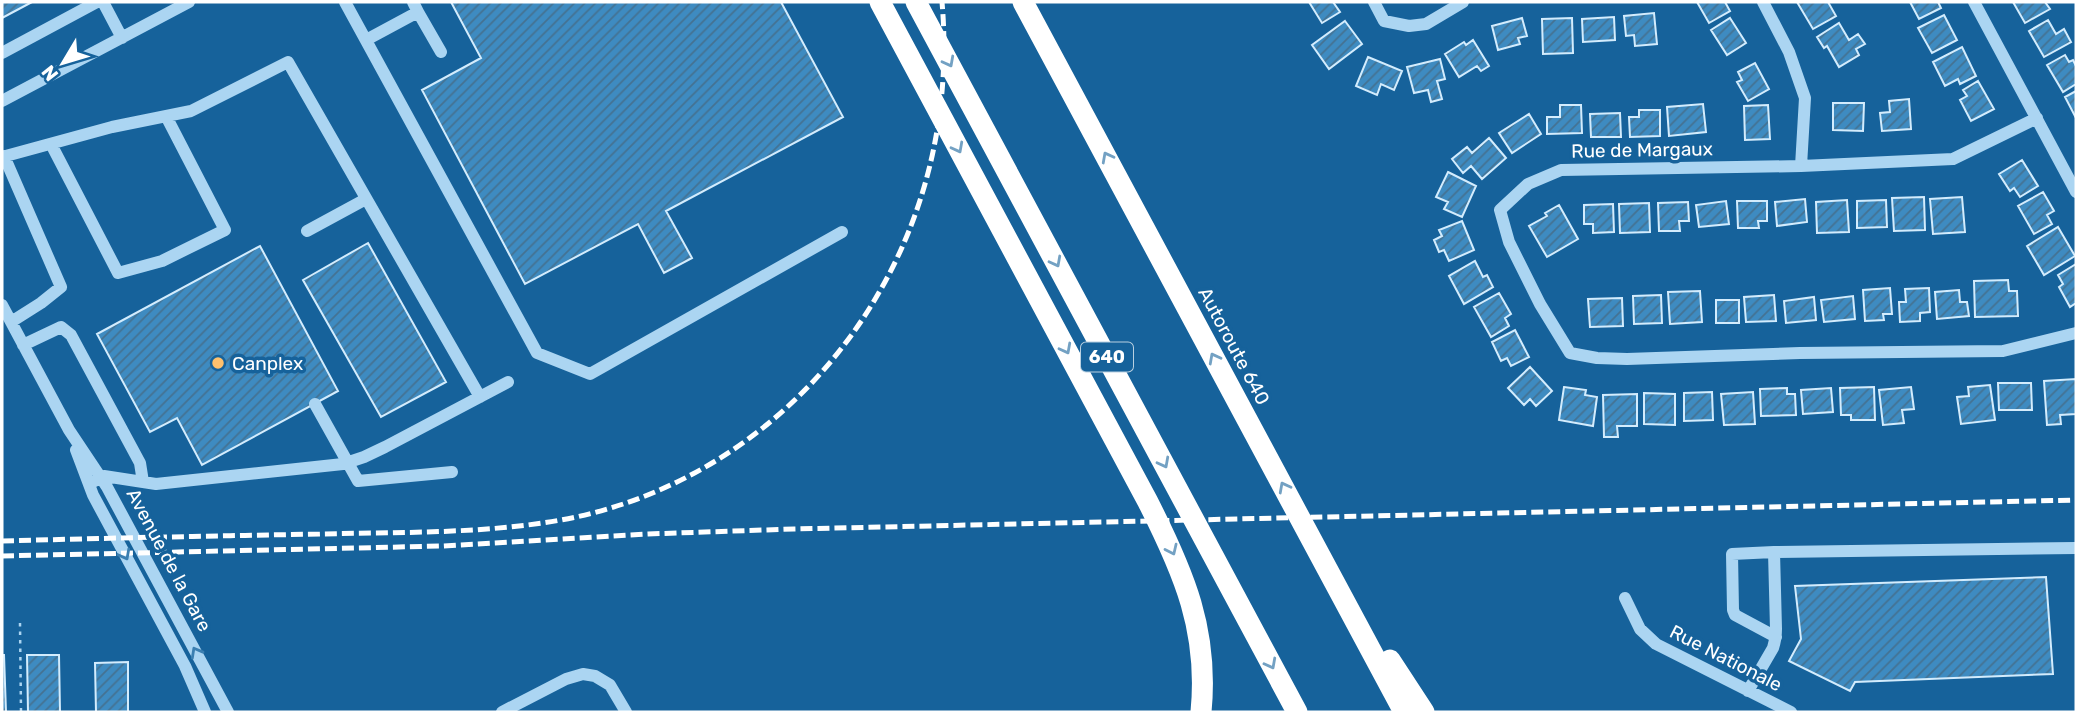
<svg xmlns="http://www.w3.org/2000/svg" width="2078" height="714" font-family="Rubik,sans-serif">
<style>
.building{fill:url(#building-hatch);stroke:#d3ecfd;stroke-width:2}
.lines{fill:none;stroke-linecap:round;stroke-linejoin:round}
.path{stroke:#abd5f2;stroke-width:2.5;stroke-dasharray:3.5 5;stroke-linecap:butt}
.minor{stroke:#abd5f2;stroke-width:12}
.highway{stroke:#fff;stroke-width:21}
.rail{stroke:#fff;stroke-width:5;stroke-dasharray:12 5;stroke-linecap:butt}
.oneway{stroke:#73a1c3}
.oneway2{stroke:#3b7fb1}
.poi-dot{fill:#ffc16d;stroke:#16629b;stroke-width:2.5}
.labels{text-anchor:middle;dominant-baseline:central;stroke-width:7;stroke-linejoin:round;paint-order:stroke}
.shield{fill:#16629b;stroke:#b9d0e1;stroke-width:2}
.shield-label{font-size:18px;font-weight:bold;fill:#fff}
.street-label{font-size:19px;fill:#fff;stroke:#16629b}
.poi-label{font-size:19px;fill:#fff;stroke:#16629b;text-anchor:start}
</style>
<defs>
<pattern id="building-hatch" width="6" height="6" patternUnits="userSpaceOnUse" patternTransform="scale(1.75)"><rect width="6" height="6" fill="#3e8bc1"/><path d="M-1 1l2-2M0 6l6-6M5 7l2-2" fill="none" stroke="#447292"/></pattern>
</defs>
<rect width="100%" height="100%" fill="#16629b"/>
<!-- building -->
<path class="building" d="M2 2H32L2 18Z
M451 2H781L843 117 666 211 692 258 664 273 638 224 525 284 422 90 481 58Z
M1309 2H1333L1340 12 1322 23Z
M1697 2H1725L1730 11 1709 23Z
M1797 2H1828L1836 16 1813 29Z
M1910 2H1938L1941 8 1919 19Z
M2013 2H2045L2050 9 2025 23Z
M1654 13 1657 44 1635 46 1634 35 1626 36 1624 16Z
M1944 15 1957 40 1932 53 1918 28Z
M1614 17 1615 40 1583 42 1582 19Z
M1522 18 1527 36 1518 38 1520 44 1498 50 1492 26Z
M1572 18 1573 53 1543 54 1542 19Z
M1730 18 1746 43 1727 55 1711 30Z
M2048 20 2056 34 2064 29 2071 42 2044 57 2029 31Z
M1345 21 1362 44 1329 69 1312 45Z
M1839 23 1849 40 1858 34 1865 44 1856 49 1859 55 1839 67 1827 46 1824 48 1817 37Z
M1473 40 1489 66 1481 71 1477 66 1459 77 1445 54 1464 42 1466 45Z
M1962 47 1976 76 1960 84 1958 79 1945 86 1933 62Z
M2065 55 2069 62 2073 60 2076 66V84L2063 92 2047 65Z
M1368 57 1402 71 1394 90 1381 84 1377 95 1356 86Z
M1440 59 1445 79 1437 81 1442 99 1431 102 1428 90 1414 93 1407 67Z
M1755 63 1769 89 1748 101 1737 82 1742 80 1738 72Z
M1978 81 1994 109 1971 121 1960 100 1967 96 1963 90Z
M2076 91V118L2065 97Z
M1909 99 1911 129 1882 131 1880 113 1890 112 1889 101Z
M1833 103H1864L1863 131 1833 130Z
M1703 104 1706 132 1669 136 1667 107Z
M1560 105H1581L1582 133 1547 134V117H1560Z
M1768 105 1770 139 1745 140 1744 106Z
M1639 110H1660V136L1630 137 1629 117H1639Z
M1620 113 1621 137H1591L1590 114Z
M1529 114 1541 134 1512 153 1499 133Z
M1489 138 1506 158 1482 179 1471 166 1463 173 1452 159 1467 147 1472 153Z
M2022 160 2038 186 2020 197 2014 188 2010 191 1999 174Z
M1448 172 1476 186 1462 217 1444 209 1448 202 1436 197Z
M2043 192 2054 211 2047 215 2052 224 2034 234 2018 206Z
M1924 197 1925 230 1894 231 1892 198Z
M1962 197 1965 232 1933 234 1930 199Z
M1805 199 1807 222 1777 226 1775 202Z
M1847 200 1849 232 1817 233 1816 202Z
M1886 200 1887 227 1857 228V201Z
M1726 201 1729 224 1699 227 1696 205Z
M1737 201H1767V221H1758L1759 228H1738Z
M1688 202 1689 221H1679L1680 231H1659L1658 203Z
M1649 203 1650 232 1620 233 1619 204Z
M1613 204 1614 232 1593 233V224H1584V205Z
M1559 205 1578 239 1547 257 1529 226 1547 216 1545 213Z
M1462 221 1474 250 1449 261 1444 250 1439 252 1434 240 1442 236 1439 230Z
M2058 227 2075 256 2044 275 2027 246Z
M368 243 446 382 381 417 303 280Z
M260 246 338 391 202 465 177 418 150 432 97 334Z
M1475 261 1483 277 1487 275 1493 287 1464 304 1449 276Z
M2076 264V303L2070 307 2059 287 2063 284 2058 275Z
M2008 280 2009 291H2017L2018 316 1975 317 1974 281Z
M1890 288 1892 314H1883L1884 320 1865 321 1863 290Z
M1929 288 1930 312 1920 313V321L1900 322 1899 302H1906L1905 289Z
M1959 290 1960 302H1967L1969 316 1937 319 1935 292Z
M1700 291 1702 322 1670 324 1668 292Z
M1499 293 1511 314 1505 318 1509 326 1491 337 1474 307Z
M1661 295 1662 323 1634 324 1633 296Z
M1774 295 1776 321 1746 322 1744 297Z
M1853 296 1855 319 1824 322 1821 300Z
M1814 297 1816 320 1786 323 1784 301Z
M1622 298 1623 326 1590 327 1588 299Z
M1716 300H1739V323H1716Z
M1515 330 1529 357 1511 366 1507 358 1501 361 1492 342Z
M1530 367 1552 391 1536 406 1530 399 1524 405 1508 388Z
M2076 379V414L2060 415 2061 424 2047 425 2044 381Z
M1998 383H2031L2032 410H1999Z
M1990 385 1995 420 1961 424 1957 397 1969 396 1968 387Z
M1564 387 1586 390 1585 395 1597 397 1593 426 1559 420Z
M1874 387 1875 420H1851V415H1841L1840 388Z
M1911 387 1914 409 1902 410 1904 423 1883 425 1879 390Z
M1787 388V394H1795L1796 415 1761 416 1760 389Z
M1831 388 1833 412 1803 414 1801 390Z
M1712 392 1713 420 1684 421V393Z
M1753 392 1755 424 1724 425 1721 394Z
M1644 393 1675 394V425L1644 424Z
M1637 394V426H1617L1618 437H1604L1603 395Z
M2046 577 2053 674 1855 682 1850 691 1789 661 1801 639 1795 586Z
M2 655H4L6 712H2Z
M27 655H59L60 712H28Z
M128 662V712H96L95 663Z"/>
<g class="lines">
<!-- path -->
<path class="path" d="M20 623 21 712"/>
<!-- minor -->
<path class="minor" d="M103 2 122 38
M345 2 537 353 590 374 842 232
M1374 2 1384 21 1409 26 1426 24 1463 2
M1763 2 1789 52 1805 98 1801 166
M1974 2 2076 192
M418 12 441 52
M366 40 418 12 413 2
M2 53 97 2
M2 101 189 2
M2037 118 1953 159 1801 166 1561 170 1528 184 1500 210 1509 242 1540 304 1570 353 1597 358 1627 359 1800 353 2003 351 2076 333
M51 144 118 273 162 261 225 230 166 116
M4 156 61 287 41 303 11 322
M2 157 112 127 191 111 288 62 480 397
M307 231 366 199
M2 305 69 430 107 487 228 712
M23 345 61 327 71 335 140 463 143 482
M315 404 358 481 452 472
M76 450 93 495 185 666 205 712
M89 484 104 476 156 484 343 464 364 457 385 447 508 382
M1774 552 2076 548
M1625 598 1640 629 1656 644 1791 712
M1748 691 1773 648C1775 642 1776 636 1776 629L1774 552 1732 554 1733 610 1735 615 1776 637
M502 712 566 679 583 674 595 676 610 685 626 712"/>
<!-- highway -->
<path class="highway" d="M880 2 1148 502C1184 573 1209 631 1201 712
M916 2 1297 712
M1023 2 1404 712
M1390 660 1424 712"/>
<!-- rail -->
<path class="rail" d="M2 541C108 538 214 536 320 534 400 532 482 534 561 520 693 496 806 414 874 301 929 210 951 106 942 2
M2 556 443 546 648 534 794 529 2076 500"/>
</g>
<!-- one-way arrows -->
<defs><path id="oneway-chevron" d="M-2-3.5L2.5 0L-2 3.5" fill="none" stroke-width="1.6" stroke-linecap="round" stroke-linejoin="round" transform="scale(1.75)"/></defs>
<g class="oneway">
<use href="#oneway-chevron" transform="translate(949 62) rotate(62)"/>
<use href="#oneway-chevron" transform="translate(958 148) rotate(62)"/>
<use href="#oneway-chevron" transform="translate(1107 157) rotate(-118)"/>
<use href="#oneway-chevron" transform="translate(1056 262) rotate(62)"/>
<use href="#oneway-chevron" transform="translate(1066 349) rotate(62)"/>
<use href="#oneway-chevron" transform="translate(1214 358) rotate(-118)"/>
<use href="#oneway-chevron" transform="translate(1164 463) rotate(62)"/>
<use href="#oneway-chevron" transform="translate(1284 487) rotate(-118)"/>
<use href="#oneway-chevron" transform="translate(1172 550) rotate(65)"/>
<use href="#oneway-chevron" transform="translate(1271 664) rotate(62)"/>
</g>
<g class="oneway2">
<use href="#oneway-chevron" transform="translate(125 555) rotate(62)"/>
<use href="#oneway-chevron" transform="translate(196 652) rotate(-119)"/>
</g>
<!-- markers -->
<circle class="poi-dot" cx="218" cy="363" r="7"/>
<g class="labels">
<!-- shield labels -->
<rect class="shield" x="1081" y="342.5" width="52" height="29" rx="5"/>
<g class="shield-label">
<text x="1107" y="357">640</text>
</g>
<!-- street labels -->
<g class="street-label">
<text transform="translate(1642 150) rotate(-1)">Rue de Margaux</text>
<text transform="translate(1234 346) rotate(62)">Autoroute 640</text>
<text transform="translate(169 560) rotate(62)">Avenue de la Gare</text>
<text transform="translate(1726 658) rotate(27)">Rue Nationale</text>
</g>
<!-- poi labels -->
<g class="poi-label">
<text x="232" y="363">Canplex</text>
</g>
</g>
<!-- border -->
<rect width="2078" height="714" fill="none" stroke="#ffffff" stroke-width="7"/>
<!-- north arrow -->
<g transform="translate(63 63) rotate(232)" stroke="#16629b" stroke-width="5" paint-order="stroke">
<path d="M0-5L12 26L0 18L-12 26Z" fill="#ffffff"/>
<text y="-10" font-size="19" font-weight="bold" text-anchor="middle" fill="#ffffff">N</text>
</g>
</svg>
